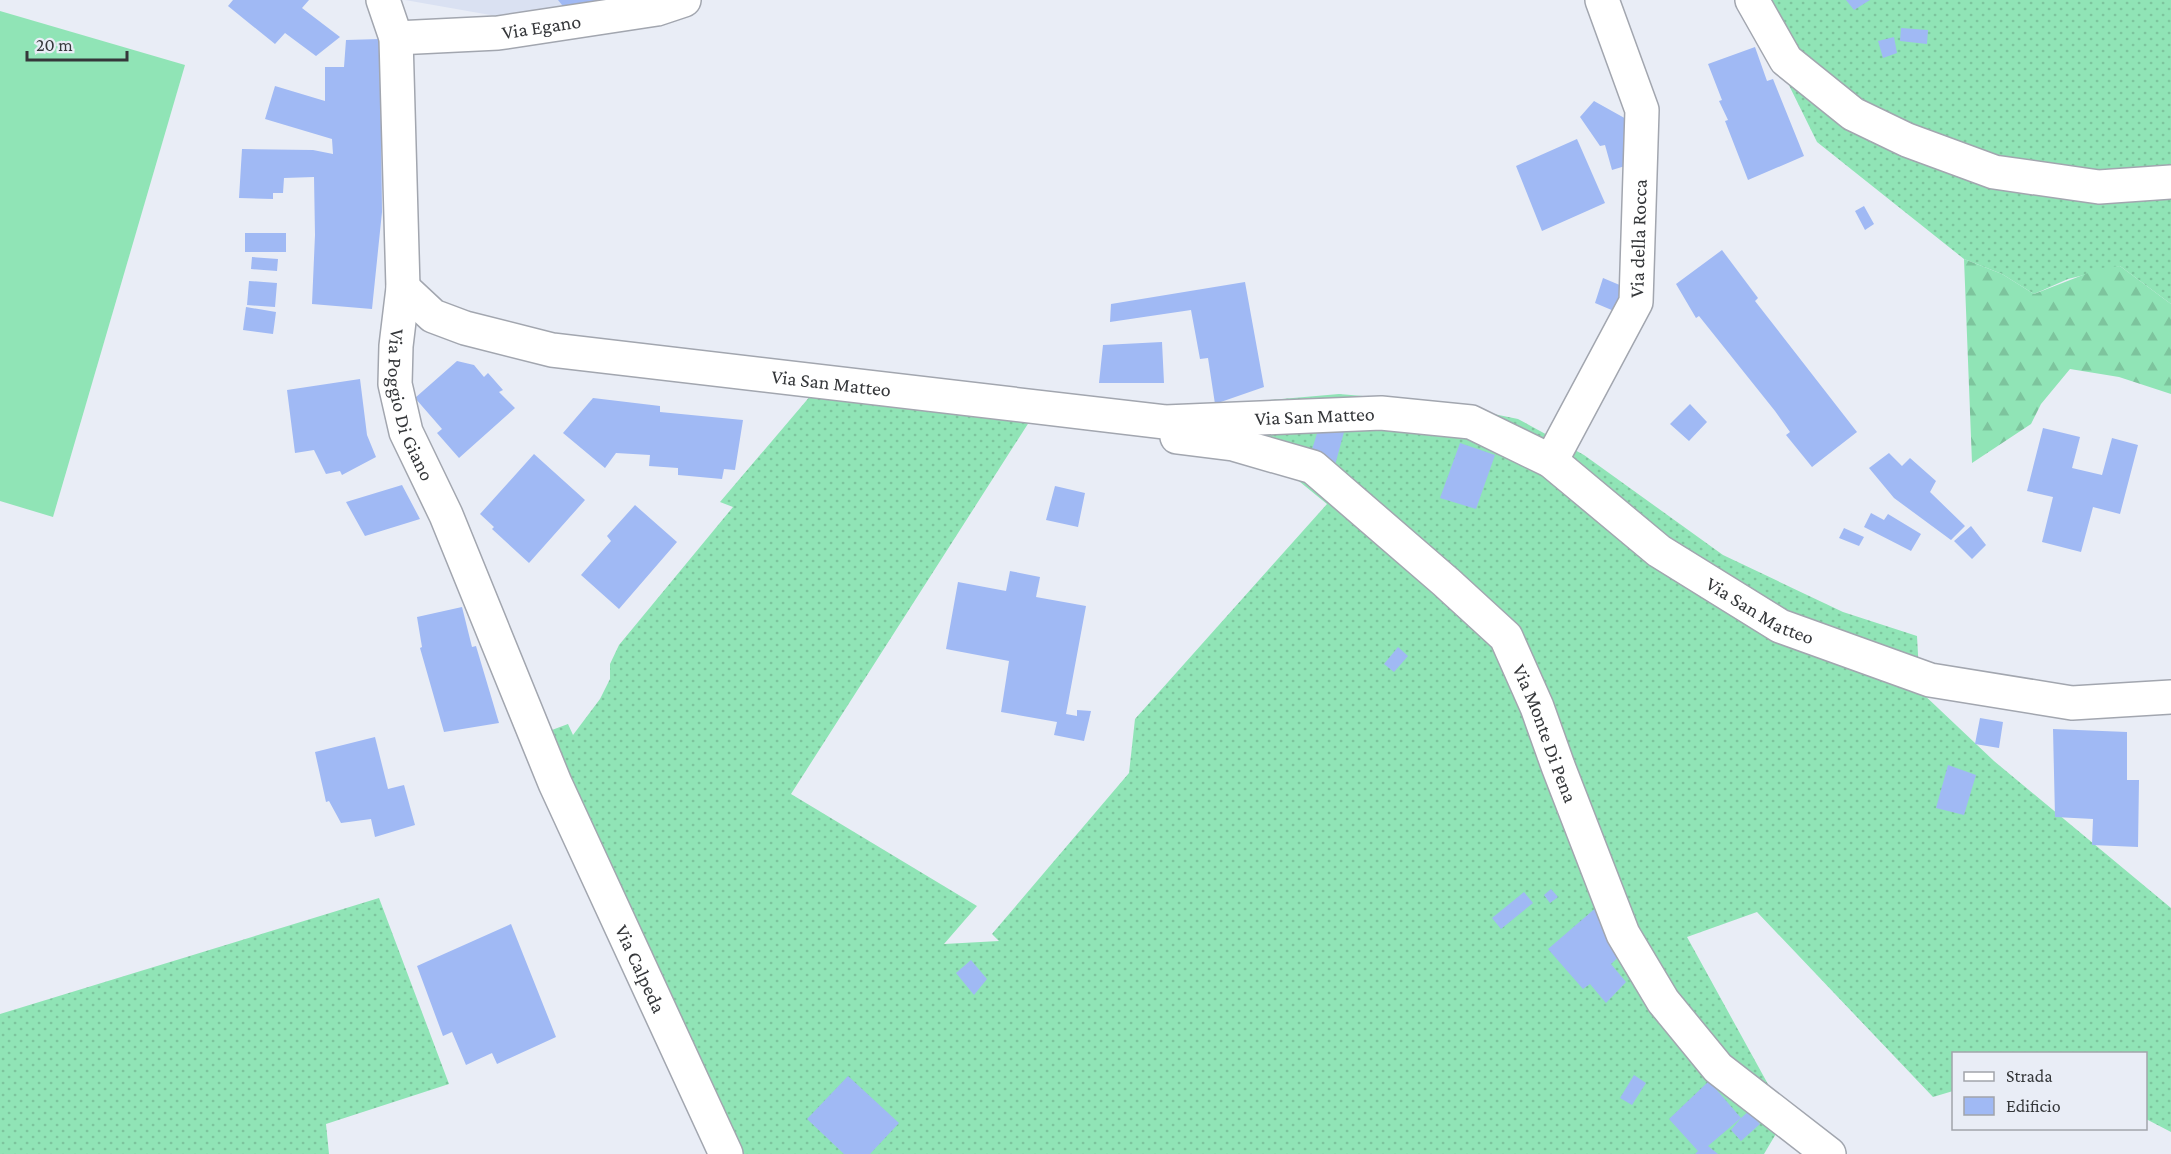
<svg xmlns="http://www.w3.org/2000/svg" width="2171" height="1154" font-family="'Crimson Pro',serif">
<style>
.built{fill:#dae1f2}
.grass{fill:url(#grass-dots)}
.forest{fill:url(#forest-firs)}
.pitch{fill:#90e4b6}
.building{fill:#a0b9f4}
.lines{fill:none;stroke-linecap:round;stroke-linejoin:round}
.minor-casing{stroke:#a2a6af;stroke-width:36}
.minor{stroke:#fff;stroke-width:33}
.labels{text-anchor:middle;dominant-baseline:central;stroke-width:4.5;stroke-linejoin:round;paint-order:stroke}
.street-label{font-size:20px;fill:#35373a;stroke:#e9edf6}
</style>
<defs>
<pattern id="grass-dots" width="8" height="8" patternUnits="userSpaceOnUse" patternTransform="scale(1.5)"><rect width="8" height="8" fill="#90e4b6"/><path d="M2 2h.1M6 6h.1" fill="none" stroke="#7dc49d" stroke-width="1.8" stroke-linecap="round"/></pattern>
<pattern id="forest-firs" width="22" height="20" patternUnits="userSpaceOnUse" patternTransform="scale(1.5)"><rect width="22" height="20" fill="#90e4b6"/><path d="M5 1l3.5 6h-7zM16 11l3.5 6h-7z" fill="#7dc49d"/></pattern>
</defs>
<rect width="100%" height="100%" fill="#e9edf6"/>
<!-- built -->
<path class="built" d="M405 0H614L545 13 496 16Z"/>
<!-- grass -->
<path class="grass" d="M1747 0H2171V304L2120 266 2068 279 2034 294 2002 274 1964 259 1817 142Z
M823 381 1040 405 791 794 977 906 944 944 999 941 992 934 1129 773 1135 719 1327 504 1212 410 1247 402 1339 394 1435 402 1518 419 1584 455 1723 555 1843 612 1917 636 1920 691 1994 761 2171 908V1132L2146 1119V1054H1954L1953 1091 1933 1097 1757 912 1687 937 1786 1117 1764 1154H725L533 737 568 724 573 735 600 699 610 679V664L619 645 733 507 720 502Z
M379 898 449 1084 326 1124 329 1154H0V1014Z"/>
<!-- forest -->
<path class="forest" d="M1964 259 2002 274 2034 294 2101 268 2120 266 2171 304V394L2119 377 2070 369 2041 404 2031 424 1972 463Z"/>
<!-- pitch -->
<path class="pitch" d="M0 11 185 65 53 517 0 501Z"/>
<!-- building -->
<path class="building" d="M233 0H309L302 8 340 37 316 56 285 33 275 44 228 6Z
M558 0H598V1L566 10Z
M1846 0H1870L1854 10Z
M1901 28 1928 30 1927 44 1900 41Z
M1894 37 1897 53 1883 58 1878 41Z
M380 39 382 212 372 309 312 304 315 235 314 177 284 178 283 193H273V199L239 198 242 149 313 150 333 154 332 139 265 119 275 86 325 101V67H344L346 40Z
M1755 47 1767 81 1773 79 1804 156 1748 180 1725 121 1728 120 1719 101 1722 100 1708 64Z
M1594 101 1637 125 1635 163 1612 170 1605 145 1600 146 1580 117Z
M1577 139 1605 203 1542 231 1516 166Z
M1864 206 1874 224 1865 230 1855 211Z
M245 233H286V252H245Z
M1722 250 1758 298 1755 301 1857 432 1812 467 1786 435 1790 432 1775 411 1699 316 1696 318 1676 284Z
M252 257 278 259 277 271 251 269Z
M1603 278 1622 286 1614 311 1595 303Z
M249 281 277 283 275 307 247 305Z
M1245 282 1264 387 1215 404 1208 358 1200 359 1191 310 1110 322 1111 304Z
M246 307 276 312 273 334 243 330Z
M1162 342 1164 383H1099L1103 345Z
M457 361 474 365 484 377 488 373 503 390 499 392 515 408 459 458 437 433 442 429 415 398Z
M360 379 367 435 376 457 342 475 340 471 326 474 314 450 295 453 287 390Z
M593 398 660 406V412L743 420 735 470 724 469 722 479 678 475V468L649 466 650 455 616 453 605 468 563 433Z
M1690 404 1707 422 1689 441 1670 424Z
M1319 427 1344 432 1334 469 1309 459Z
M2043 428 2080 437 2072 468 2102 475 2112 438 2138 445 2120 514 2093 507 2081 552 2042 542 2053 497 2027 491Z
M1460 443 1495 455 1476 509 1440 498Z
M1889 453 1902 466 1910 458 1936 481 1930 492 1965 526 1951 540 1894 498 1869 468Z
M534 454 585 500 529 563 492 529 494 527 480 514Z
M402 485 420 519 365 536 346 502Z
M1055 486 1085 493 1078 527 1046 520Z
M635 505 677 542 619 609 581 575 611 541 607 536Z
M1871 513 1884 520 1888 514 1921 534 1911 551 1864 527Z
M1971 526 1986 545 1972 559 1954 541Z
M1844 528 1864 537 1859 546 1839 538Z
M1010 571 1040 577 1036 597 1086 606 1066 714 1077 716V710L1091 711 1084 741 1054 735 1057 722 1001 712 1009 661 946 649 958 582 1006 591Z
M462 607 472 647 476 646 499 723 444 732 420 648 422 647 417 617Z
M1398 647 1408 656 1394 672 1384 664Z
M1980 718 2003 722 1999 748 1975 744Z
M2053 729 2127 732V780H2139L2138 847 2092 845 2093 819 2055 817Z
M375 737 388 789 404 785 415 825 375 837 371 819 341 823 329 801 326 802 315 752Z
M1948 765 1976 775 1964 815 1936 808Z
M1551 889 1558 897 1550 903 1544 895Z
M1524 892 1533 903 1501 929 1492 918Z
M1598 906 1624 952 1611 964 1626 982 1606 1003 1590 984 1583 989 1548 949Z
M511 924 556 1037 497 1064 492 1053 466 1065 452 1032 443 1036 417 966Z
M971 960 987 979 974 995 956 973Z
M1634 1075 1646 1083 1632 1105 1620 1098Z
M848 1076 899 1123 870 1154H844L807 1119Z
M1709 1081 1741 1118 1749 1111 1760 1124 1741 1141 1731 1130 1741 1118 1708 1146 1718 1154H1695L1698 1151 1669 1119Z"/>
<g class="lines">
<!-- minor casing -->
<g class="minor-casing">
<g id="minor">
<path id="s1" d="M383 0 396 38 403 288 396 346 395 384 406 432 446 515 555 783 726 1154"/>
<path d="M1752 0 1786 60 1853 114 1907 140 1994 172 2099 187 2171 182"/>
<path id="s2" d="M396 38 498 33 657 9 684 0"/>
<path id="s3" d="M403 288 433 316 465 328 552 350 1165 422 1381 413 1471 422 1551 461 1659 551 1780 626 1930 680 2072 703 2171 697"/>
<path id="s4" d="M1177 437 1233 444 1313 467 1446 582 1506 637 1537 707 1558 766 1623 934 1663 1001 1718 1068 1829 1154"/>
<path id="s5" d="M1551 461 1636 302 1642 110 1602 0"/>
</g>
</g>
<!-- minor -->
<use href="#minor" class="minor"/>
</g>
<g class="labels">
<!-- street labels -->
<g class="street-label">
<text stroke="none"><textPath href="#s2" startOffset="146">Via Egano</textPath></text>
<text stroke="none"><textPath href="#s5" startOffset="244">Via della Rocca</textPath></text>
<text stroke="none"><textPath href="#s3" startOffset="446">Via San Matteo</textPath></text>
<text stroke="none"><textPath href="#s1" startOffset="410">Via Poggio Di Giano</textPath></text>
<text stroke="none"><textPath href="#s3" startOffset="932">Via San Matteo</textPath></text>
<text stroke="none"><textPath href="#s3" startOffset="1436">Via San Matteo</textPath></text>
<text stroke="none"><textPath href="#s4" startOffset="501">Via Monte Di Pena</textPath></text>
<text stroke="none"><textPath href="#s1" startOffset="1022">Via Calpeda</textPath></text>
</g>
</g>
<!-- legend -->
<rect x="1952" y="1052" width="195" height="78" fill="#e9edf6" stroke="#a1a4ab" stroke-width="1.5"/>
<rect x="1964" y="1072" width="30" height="9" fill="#ffffff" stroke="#a1a4ab" stroke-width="1.5"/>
<text x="2006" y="1082" font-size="18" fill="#35373a">Strada</text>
<rect x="1964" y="1097" width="30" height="18" fill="#a0b9f4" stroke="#a1a4ab" stroke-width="1.5"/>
<text x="2006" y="1112" font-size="18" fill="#35373a">Edificio</text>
<!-- scale -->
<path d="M27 51v9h100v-9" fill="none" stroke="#35373a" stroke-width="3"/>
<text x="36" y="51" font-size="18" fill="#35373a" stroke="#e9edf6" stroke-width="4.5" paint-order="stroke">20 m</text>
</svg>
